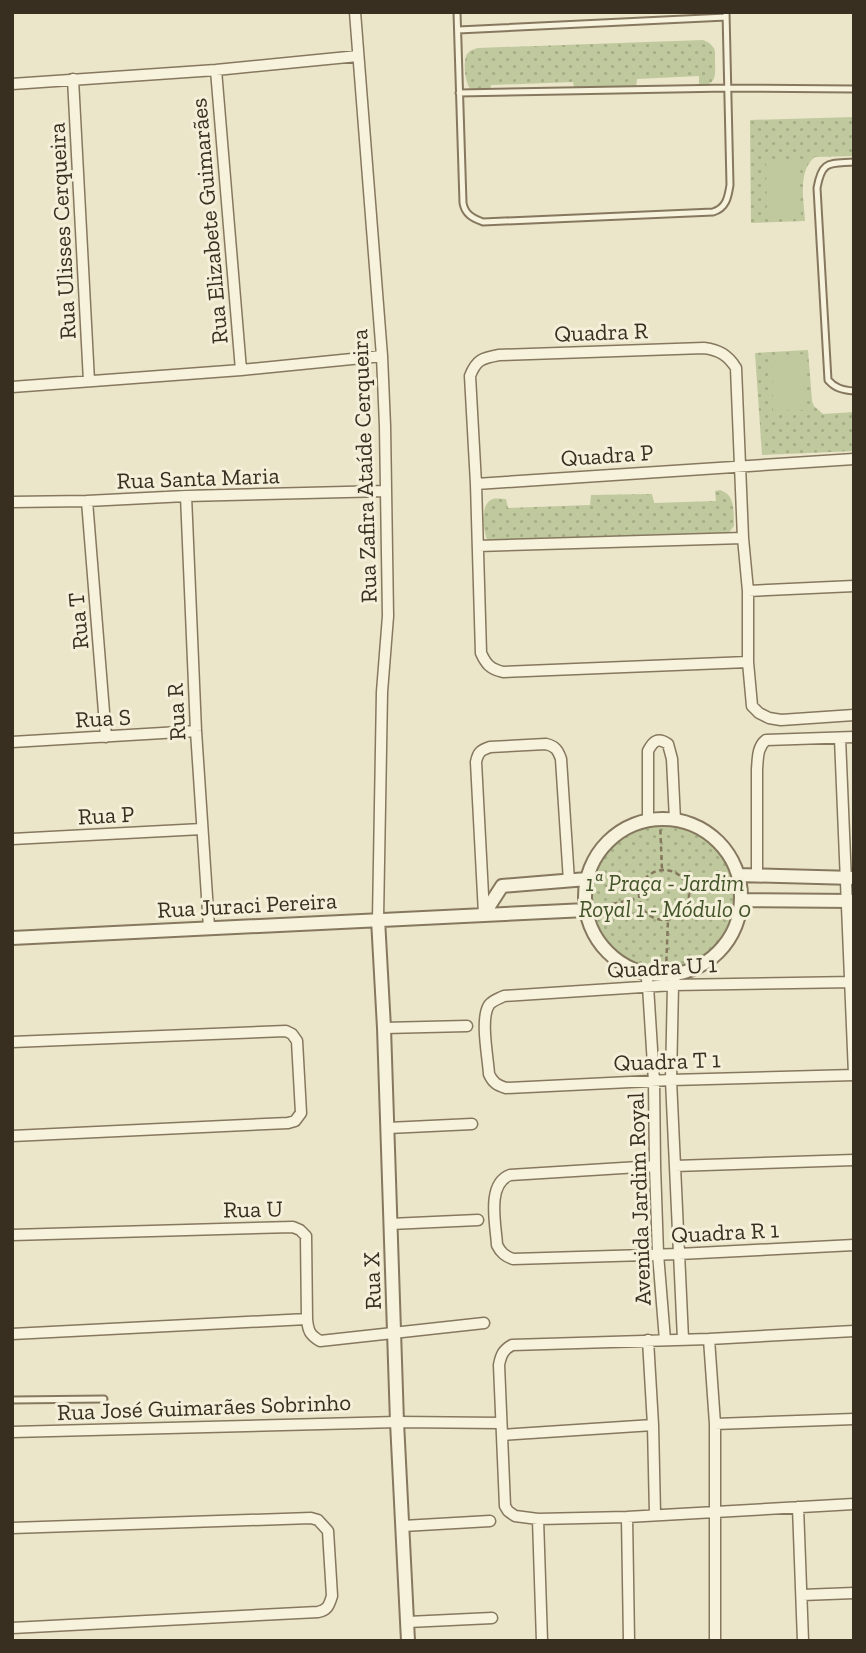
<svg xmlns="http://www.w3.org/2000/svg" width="866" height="1653" font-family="'Zilla Slab',serif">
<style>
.green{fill:url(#green-dots)}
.pitch{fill:#bfc99d}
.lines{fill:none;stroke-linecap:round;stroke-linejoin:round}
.service-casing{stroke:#86785f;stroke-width:9}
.minor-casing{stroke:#86785f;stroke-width:13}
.tertiary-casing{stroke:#86785f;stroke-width:16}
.path{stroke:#86785f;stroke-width:2.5;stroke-dasharray:5 3.5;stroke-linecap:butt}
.service{stroke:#f6f2dc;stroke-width:5}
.minor{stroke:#f6f2dc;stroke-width:10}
.tertiary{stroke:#f6f2dc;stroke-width:12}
.labels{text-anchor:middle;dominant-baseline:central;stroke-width:6;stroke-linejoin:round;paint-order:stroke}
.street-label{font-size:23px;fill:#382f21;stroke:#f3efd8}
.park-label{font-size:23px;font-style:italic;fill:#435329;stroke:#f3efd8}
</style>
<defs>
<pattern id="green-dots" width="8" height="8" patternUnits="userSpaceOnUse" patternTransform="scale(1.75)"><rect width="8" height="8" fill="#bfc99d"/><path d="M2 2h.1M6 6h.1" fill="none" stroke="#a5ad87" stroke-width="1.8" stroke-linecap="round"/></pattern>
</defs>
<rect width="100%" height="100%" fill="#ebe5c9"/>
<!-- green -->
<path class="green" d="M703 40C708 42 710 43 713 47 716 51 715 54 715 59 715 74 718 85 699 86V76L637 79 636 88 575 92 573 82 491 85 490 94C486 95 482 96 478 95 465 93 462 62 467 54 470 50 473 50 477 48Z
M854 117V156L815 157C797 171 804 201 805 221L751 223 750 120Z
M808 350 812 401 814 406 823 414 854 412V451L762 455 755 353Z
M720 490C736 495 733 511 734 526L728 534 489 543C483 534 479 503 493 499 495 498 504 499 506 499L508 508 590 505 591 495 652 494 654 503 716 501 715 491Z
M591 897a74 74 0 1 1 148 0a74 74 0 1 1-148 0Z"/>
<!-- pitch -->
<path class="pitch" d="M799 159 801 215 767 216 766 160Z
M805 354 807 410 773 411 772 355Z"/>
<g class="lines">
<!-- service casing -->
<g class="service-casing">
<path id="service" d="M457 12 463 203C465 214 472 218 483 222L713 212C726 208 728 198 730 185L726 12
M458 30 726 17
M459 93 728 88 854 89
M854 162C829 164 822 160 817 188L828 380C835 388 842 390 854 391
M12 1400 104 1399"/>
</g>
<!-- minor casing -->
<g class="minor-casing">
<path id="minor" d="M355 12 382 356 385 426 388 616 382 692 378 919
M216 70 241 370
M73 79 89 381
M12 84 216 70 358 56
M12 387 241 370 382 356
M476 484 854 459
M186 496 196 731 209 927
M87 501 106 737
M12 502 87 501 186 496 386 491
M478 546 743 538
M748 591 854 586
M748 662 503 672C490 669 486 664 481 653L476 484 470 376C476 360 482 358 499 355L704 348C719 350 728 355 736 368L743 538 748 591V662L752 706 759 713 769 718 781 720 854 715
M840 738 854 1074
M12 742 196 731
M648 820V751C653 741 658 737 668 744L672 759 675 820
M12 839 202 829
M757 875V769C758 759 757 747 766 740L854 737
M484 914 476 762C478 752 481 750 490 747L546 744C555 746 558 750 561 759L569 881
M646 973 648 986 654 1081 655 1166 658 1254 665 1340
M675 975 673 985 671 1080 683 1339
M854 982 673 985 504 996C498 999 493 1000 489 1005 480 1019 488 1057 489 1074 493 1083 497 1085 506 1088L671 1080 854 1075
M384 1028 467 1026
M12 1042 286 1031 292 1034 297 1041 301 1113 295 1121 288 1123 12 1136
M388 1128 472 1124
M655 1166 510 1175C486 1184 496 1225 497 1245 501 1253 505 1256 513 1259L679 1254 854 1245
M675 1166 854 1160
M390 1224 478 1220
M12 1235 293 1227 300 1230 306 1236 307 1319C308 1331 310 1335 320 1341L484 1323
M854 1331 709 1339 512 1345C503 1350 501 1355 499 1365L505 1506 508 1511 515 1516 538 1519 627 1517 854 1504
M12 1334 307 1319
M709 1339 715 1424V1641
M648 1340 653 1425 655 1514
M715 1424 854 1419
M12 1432 397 1422 501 1423
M502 1435 653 1425
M798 1507 803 1641
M627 1517 629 1641
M538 1519 542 1641
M403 1526 490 1521
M12 1528 311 1518 318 1520 328 1531 332 1596C329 1605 328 1610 318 1612L12 1628
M802 1595 854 1593
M408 1622 492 1618"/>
</g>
<!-- tertiary casing -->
<g class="tertiary-casing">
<path id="tertiary" d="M585 897a78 78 0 1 1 156 0a78 78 0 1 1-156 0Z
M739 875 854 878
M742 900 854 901
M484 914 502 886 587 879
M378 919 384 1028 397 1422 408 1641
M12 938 586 910"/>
</g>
<!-- path -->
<path class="path" d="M660 821 662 870
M639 895a25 25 0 1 1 50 0a25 25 0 1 1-50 0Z
M689 893 734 886
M596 908 637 898
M666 970 668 920"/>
<!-- service -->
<use href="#service" class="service"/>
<!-- minor -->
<use href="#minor" class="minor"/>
<!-- tertiary -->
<use href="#tertiary" class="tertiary"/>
</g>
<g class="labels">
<!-- street labels -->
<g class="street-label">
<text transform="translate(209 221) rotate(-95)">Rua Elizabete Guimarães</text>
<text transform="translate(62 231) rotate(-93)">Rua Ulisses Cerqueira</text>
<text transform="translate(601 332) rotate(-2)">Quadra R</text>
<text transform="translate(607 455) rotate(-4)">Quadra P</text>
<text transform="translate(364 466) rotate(-92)">Rua Zafira Ataíde Cerqueira</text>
<text transform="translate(198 478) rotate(-2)">Rua Santa Maria</text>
<text transform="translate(78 621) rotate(-95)">Rua T</text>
<text transform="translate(176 712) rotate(-93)">Rua R</text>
<text transform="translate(103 718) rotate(-3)">Rua S</text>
<text transform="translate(106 815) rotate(-3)">Rua P</text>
<text transform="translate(247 905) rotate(-3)">Rua Juraci Pereira</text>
<text transform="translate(662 967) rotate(-3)">Quadra U 1</text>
<text transform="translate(667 1061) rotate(-2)">Quadra T 1</text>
<text transform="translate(639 1199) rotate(-92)">Avenida Jardim Royal</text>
<text transform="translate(253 1209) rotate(-1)">Rua U</text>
<text transform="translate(725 1232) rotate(-3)">Quadra R 1</text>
<text transform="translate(372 1281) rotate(-92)">Rua X</text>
<text transform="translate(204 1407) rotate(-2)">Rua José Guimarães Sobrinho</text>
</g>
<!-- park labels -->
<g class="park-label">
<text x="665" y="883">1ª Praça - Jardim<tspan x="665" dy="26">Royal 1 - Módulo 0</tspan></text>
</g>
</g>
<!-- border -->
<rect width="866" height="1653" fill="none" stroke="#382f21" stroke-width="28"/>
</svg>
